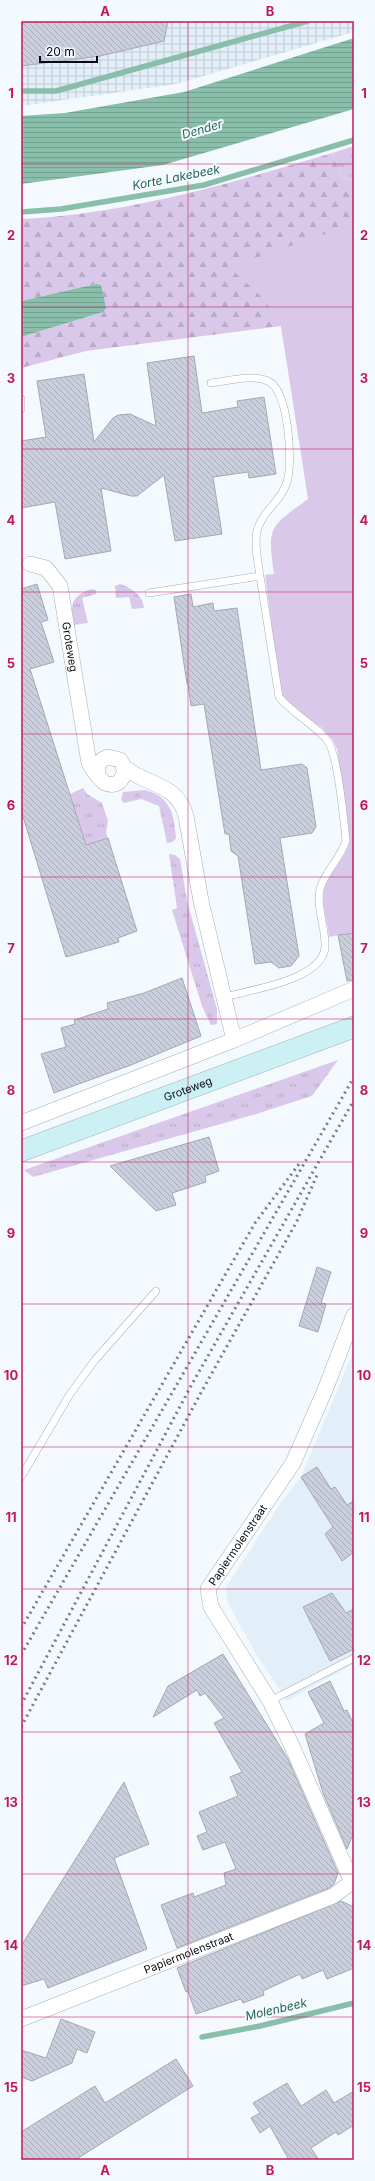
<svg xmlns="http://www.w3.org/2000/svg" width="375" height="2181" font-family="Inter,sans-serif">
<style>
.built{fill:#e2eef8}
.industrial{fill:url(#industrial-grid)}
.grass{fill:url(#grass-tufts)}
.forest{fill:url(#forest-firs)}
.park{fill:#d9c8ea}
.water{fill:url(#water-rules)}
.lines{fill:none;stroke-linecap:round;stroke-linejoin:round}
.stream{stroke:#88beaa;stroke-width:5.5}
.building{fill:url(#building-back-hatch);stroke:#a4a8b6}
.lane-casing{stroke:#a2b0ba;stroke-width:8}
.street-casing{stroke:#a2b0ba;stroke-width:16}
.secondary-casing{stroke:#a2b0ba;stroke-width:22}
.lane{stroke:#fff;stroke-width:7}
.street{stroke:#fff;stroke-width:15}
.secondary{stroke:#ccf0f4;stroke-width:21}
.rail{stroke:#787d81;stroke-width:3;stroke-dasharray:2 4;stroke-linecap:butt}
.grid{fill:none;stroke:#c2185b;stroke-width:1;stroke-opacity:0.55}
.labels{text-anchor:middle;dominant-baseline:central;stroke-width:4;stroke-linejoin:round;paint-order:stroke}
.street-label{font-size:11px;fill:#080c10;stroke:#f4f9fe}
.water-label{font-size:12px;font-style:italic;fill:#226551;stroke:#f4f9fe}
.neatline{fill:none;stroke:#c2185b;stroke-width:1.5}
.grid-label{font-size:13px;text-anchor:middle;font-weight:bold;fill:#c2185b}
</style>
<defs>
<pattern id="industrial-grid" width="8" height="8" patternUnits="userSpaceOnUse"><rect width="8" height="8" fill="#e2eef8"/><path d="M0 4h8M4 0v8" fill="none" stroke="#c0cbd4"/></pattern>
<pattern id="grass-tufts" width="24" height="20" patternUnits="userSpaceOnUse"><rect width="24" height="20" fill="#d9c8ea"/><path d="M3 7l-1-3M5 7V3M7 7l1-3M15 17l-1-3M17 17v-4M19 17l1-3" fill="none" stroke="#b9abc8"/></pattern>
<pattern id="forest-firs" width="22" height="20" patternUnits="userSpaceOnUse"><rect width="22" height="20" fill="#d9c8ea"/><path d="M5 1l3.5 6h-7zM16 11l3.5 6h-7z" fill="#b9abc8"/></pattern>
<pattern id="water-rules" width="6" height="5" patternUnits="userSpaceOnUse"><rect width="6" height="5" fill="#88beaa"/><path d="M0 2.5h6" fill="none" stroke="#74a291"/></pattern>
<pattern id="building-back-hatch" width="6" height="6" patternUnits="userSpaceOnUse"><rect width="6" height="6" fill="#cacedd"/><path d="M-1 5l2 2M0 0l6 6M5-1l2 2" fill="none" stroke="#acb0bd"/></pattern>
</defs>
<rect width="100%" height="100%" fill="#f4f9fe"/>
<!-- built -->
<path class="built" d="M354 1350V1664L287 1701 255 1652 227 1601 226 1587 280 1504 301 1477Z"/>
<!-- industrial -->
<path class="industrial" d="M21 21H354V32L176 84 21 106Z"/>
<!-- grass -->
<path class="grass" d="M354 146V180L342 178 332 153Z
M120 584C131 588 143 595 144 608L132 609 129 597 116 598 115 586Z
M91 589 96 590V594L82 598 88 623 73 625C70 606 71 596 91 589Z
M83 788 87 794 102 803 108 821 106 833 108 838 86 845 70 794Z
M145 790C171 797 174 814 176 838L173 842 167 843 159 806 141 799 124 803 121 800 123 792Z
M169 854 175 855 180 859 187 901 217 1009V1024L211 1025 202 1006 172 910 177 908Z
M338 1060 312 1096 256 1114 33 1177 24 1170Z"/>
<!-- forest -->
<path class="forest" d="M332 153 342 178 354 180V287L296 412 281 326 86 351 21 368V337L103 312 96 284 21 301V219C127 214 231 183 332 153Z"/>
<!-- park -->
<path class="park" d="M354 224V932L329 937C328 922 321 905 324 890 329 872 345 860 350 841L337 749 332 739 322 728 290 704 283 695 278 676 265 575 274 574C267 525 270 527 308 499L281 326 264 299 229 267Z"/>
<!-- water -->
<path class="water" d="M354 38V109L163 165 21 184V116L65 113 184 92Z
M96 284 101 285 106 308 103 312 21 337V301Z"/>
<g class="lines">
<!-- stream -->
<path class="stream" d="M21 91H56L308 21
M21 212 61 209 204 185 354 140
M202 2037 260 2026 354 2003"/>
</g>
<!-- building -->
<path class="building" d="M21 21H168L164 41 100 56 21 66Z
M194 356 202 413 238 407 237 401 264 397 276 474 249 478 248 472 213 477 222 534 175 541 164 475 137 496H131L101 488 111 551 65 559 55 502 21 508V441L46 437 37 381 84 374 94 442 113 418 118 415 130 414 156 426 147 363Z
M37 584 48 620 41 622 54 662 30 669 86 845 108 838 137 931 118 938 119 942 66 957 21 810V589Z
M191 594 193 607 213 603 214 611 237 608 261 770 302 764 307 768 316 827 312 833 280 838 299 956 291 966 279 968 271 962 255 964 238 856 231 851 229 834H225L204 704 191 706 188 684H187L174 597Z
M354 933V980L347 981 338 935Z
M182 978 201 1036 131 1065 54 1093 41 1054 66 1047 61 1028 75 1024 74 1020 108 1009 107 1003 144 993Z
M209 1137 219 1171 205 1176 206 1182 172 1193 176 1205 156 1211 110 1166Z
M317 1267 331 1272 321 1303 326 1304 318 1332 299 1326Z
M317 1467 331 1489 335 1487 347 1505 354 1501V1552L342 1561 325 1534 333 1527 301 1477Z
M332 1593 346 1613 354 1609V1649L330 1661 303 1607Z
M223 1654 288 1759 338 1873 334 1884 329 1888 177 1948 161 1905 193 1893 194 1897 226 1885 224 1873 236 1869 225 1842 203 1850 197 1836 207 1832 199 1812 238 1796 230 1777 242 1772 214 1723 224 1718 205 1693 200 1696 197 1690 153 1717 168 1686Z
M330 1681 344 1711 347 1710 354 1725V1832L347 1849 323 1793 305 1734 324 1723 308 1692Z
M124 1782 149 1844 114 1858 147 1949 48 1988 44 1979 21 1986V1946Z
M341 1901 354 1907V1968L327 1979 323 1970 302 1979 300 1974 263 1991 264 1995 243 2003 241 1999 196 2014 188 1991 186 1992 177 1968Z
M61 2019 95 2032 87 2053 77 2049 72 2063 32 2081 21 2077V2050L46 2058Z
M176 2059 193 2086 75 2160H21V2132L95 2086 105 2103Z
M287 2083 301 2106 326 2090 334 2103 354 2091V2125L338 2135 336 2132 311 2148 319 2160H289L270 2126 260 2133 251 2118 260 2113 253 2103Z"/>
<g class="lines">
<!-- lane casing -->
<g class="lane-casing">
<path id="lane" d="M211 383C229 381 252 374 268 381 289 390 293 463 287 482 281 502 262 511 257 531 254 545 258 562 260 576
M21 399V409
M149 593 260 576 279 697C293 714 313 723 327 740 338 753 344 821 346 841 340 859 325 871 320 889 316 908 326 928 325 947 323 980 250 990 224 997
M21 1477 70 1394 95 1360 156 1291
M270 1701 354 1658"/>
</g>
<!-- street casing -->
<g class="street-casing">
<g id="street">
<path id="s1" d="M30 564 46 568 60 586 89 763C92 769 99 779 105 783 121 790 129 771 120 760L108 757C99 760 96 766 98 775"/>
<path d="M125 768C148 786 177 783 186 816L201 901 234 1040"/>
<path d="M21 1123 234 1040 354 989"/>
<path id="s2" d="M21 2019 333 1896 352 1882 292 1746 270 1701 211 1607 208 1589 293 1463 325 1390 354 1315"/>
</g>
</g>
<!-- secondary casing -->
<g class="secondary-casing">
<g id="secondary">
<path id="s3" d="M21 1151 354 1027"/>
</g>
</g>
<!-- lane -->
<use href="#lane" class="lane"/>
<!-- street -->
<use href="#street" class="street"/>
<!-- secondary -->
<use href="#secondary" class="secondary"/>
<!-- rail -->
<path class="rail" d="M21 1629 255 1223 299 1164
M21 1655 354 1077
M21 1705 192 1384 354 1100
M21 1727 203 1389 296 1223 317 1175"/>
</g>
<!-- grid -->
<path class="grid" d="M188 21V2160M21 164H354M21 307H354M21 449H354M21 592H354M21 734H354M21 877H354M21 1019H354M21 1162H354M21 1304H354M21 1447H354M21 1589H354M21 1732H354M21 1874H354M21 2017H354"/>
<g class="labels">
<!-- street labels -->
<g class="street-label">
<text stroke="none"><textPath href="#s1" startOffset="101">Groteweg</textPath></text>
<text stroke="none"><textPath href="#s3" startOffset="178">Groteweg</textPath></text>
<text stroke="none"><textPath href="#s2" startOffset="740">Papiermolenstraat</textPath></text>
<text stroke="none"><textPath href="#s2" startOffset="180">Papiermolenstraat</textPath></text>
</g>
<!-- water labels -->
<g class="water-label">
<text transform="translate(202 129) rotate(-16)">Dender</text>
<text transform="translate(176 177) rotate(-11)">Korte Lakebeek</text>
<text transform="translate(276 2009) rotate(-13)">Molenbeek</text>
</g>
</g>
<!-- border -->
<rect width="375" height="2181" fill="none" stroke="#f4f9fe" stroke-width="44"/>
<!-- scale -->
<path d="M40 56v6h57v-6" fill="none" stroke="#080c10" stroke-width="2"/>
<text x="46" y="56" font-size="12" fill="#080c10" stroke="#f4f9fe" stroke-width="3" paint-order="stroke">20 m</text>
<rect x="22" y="22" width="331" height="2137" class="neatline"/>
<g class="grid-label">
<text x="105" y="16">A</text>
<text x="270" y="16">B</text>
<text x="11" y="98">1</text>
<text x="364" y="98">1</text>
<text x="11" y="240">2</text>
<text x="364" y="240">2</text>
<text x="11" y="383">3</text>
<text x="364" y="383">3</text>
<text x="11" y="525">4</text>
<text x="364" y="525">4</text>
<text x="11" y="668">5</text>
<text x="364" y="668">5</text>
<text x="11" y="810">6</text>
<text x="364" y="810">6</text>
<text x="11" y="953">7</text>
<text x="364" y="953">7</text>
<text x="11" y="1095">8</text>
<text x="364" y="1095">8</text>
<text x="11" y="1238">9</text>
<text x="364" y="1238">9</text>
<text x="11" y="1380">10</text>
<text x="364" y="1380">10</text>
<text x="11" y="1522">11</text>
<text x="364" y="1522">11</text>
<text x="11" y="1665">12</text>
<text x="364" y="1665">12</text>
<text x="11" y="1807">13</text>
<text x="364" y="1807">13</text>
<text x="11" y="1950">14</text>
<text x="364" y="1950">14</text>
<text x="11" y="2092">15</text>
<text x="364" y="2092">15</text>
<text x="105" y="2175">A</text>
<text x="270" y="2175">B</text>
</g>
</svg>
